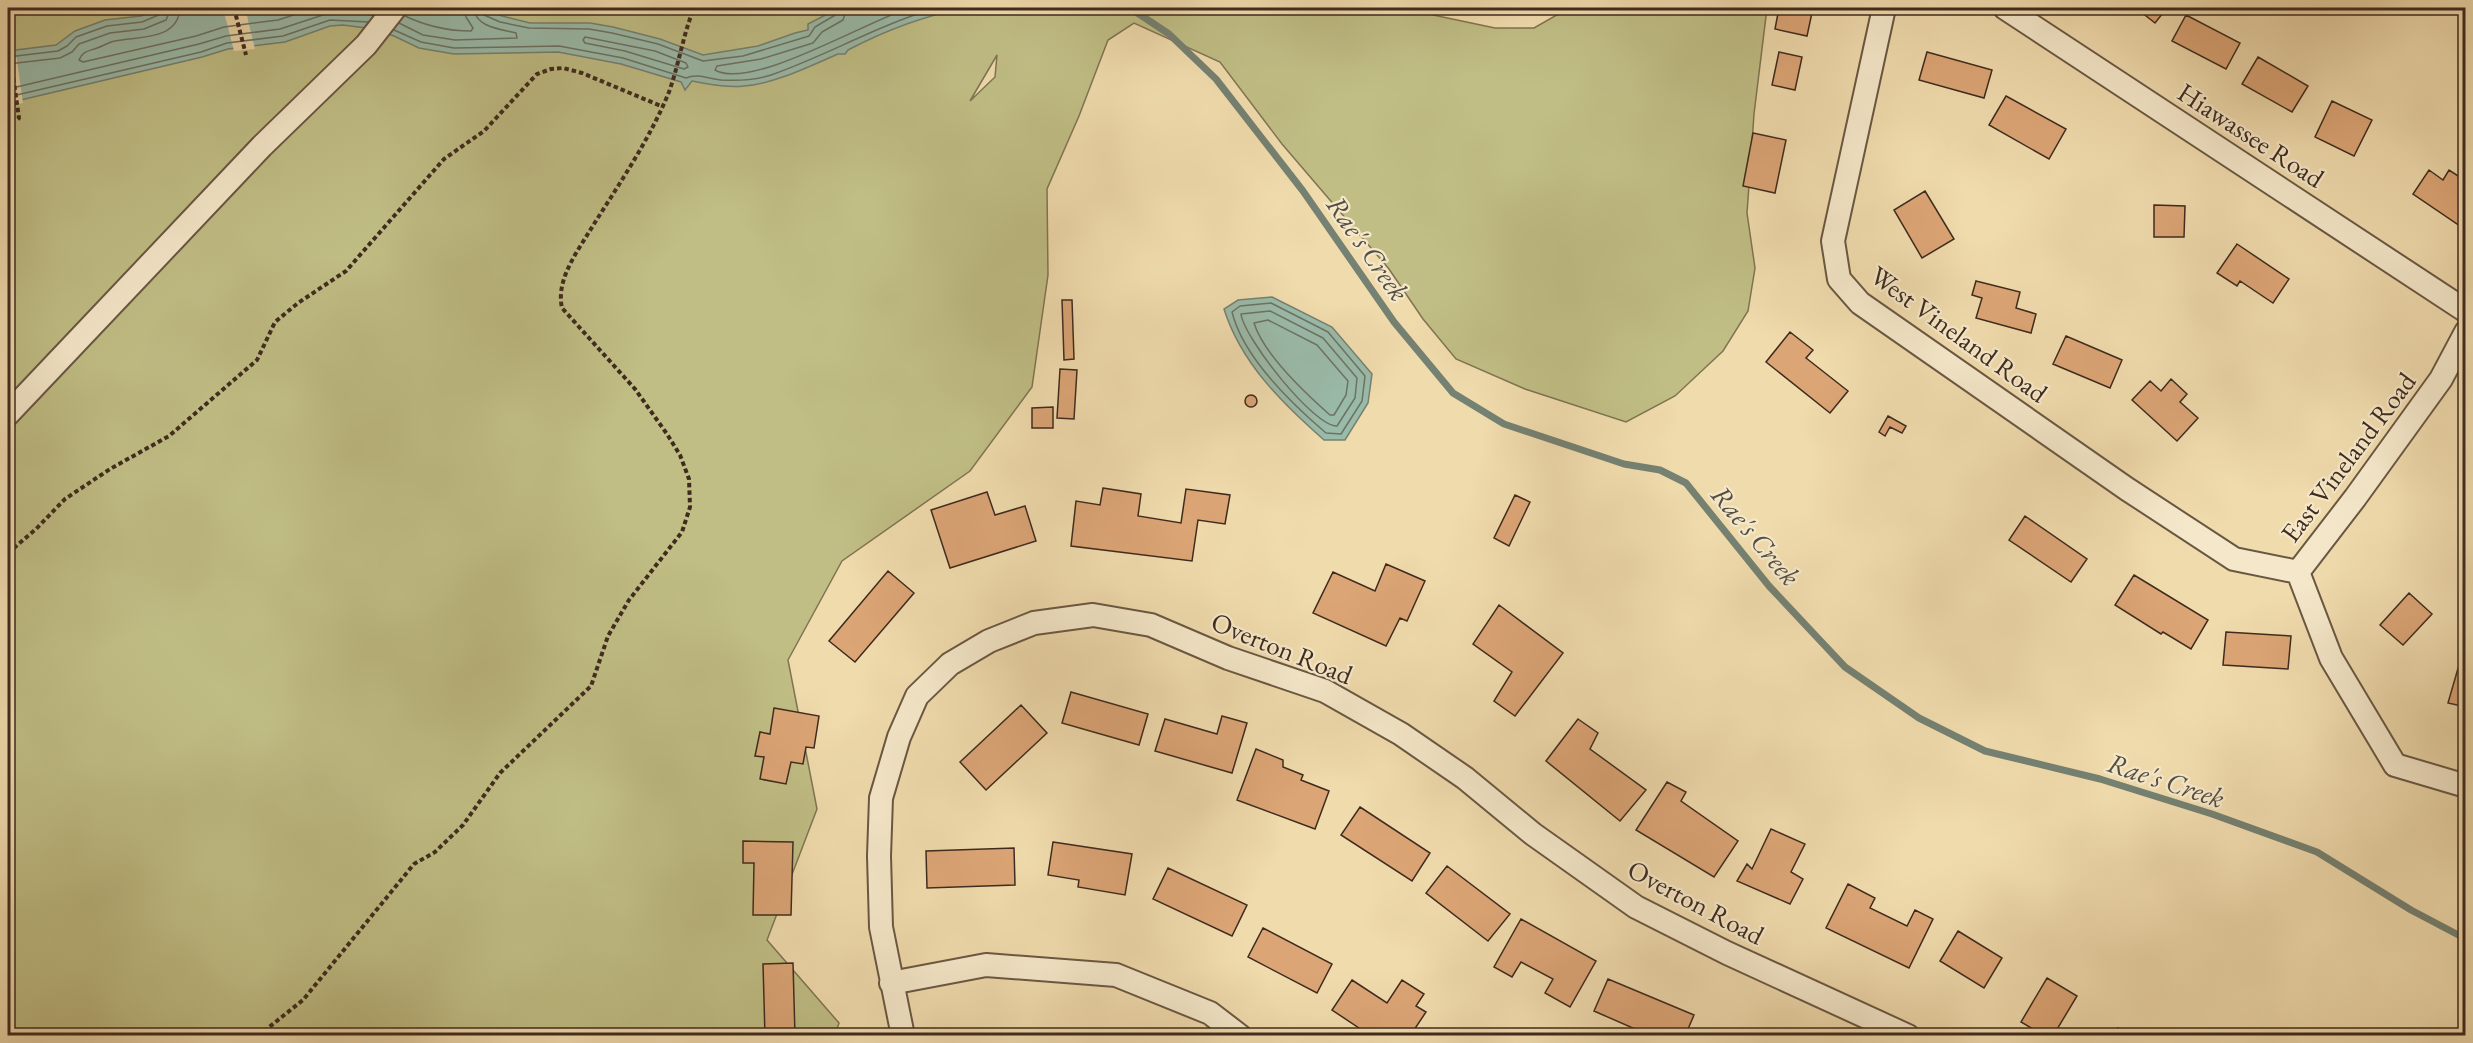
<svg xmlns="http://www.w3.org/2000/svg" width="2473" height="1043" font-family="'EB Garamond',serif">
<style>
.green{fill:#c0be85;stroke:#7f7452;stroke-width:1.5;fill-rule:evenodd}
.water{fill:#9abbaa;stroke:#758172;stroke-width:1.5}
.pier{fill:#f0dbad}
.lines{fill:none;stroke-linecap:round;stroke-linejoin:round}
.shore{stroke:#6c7364;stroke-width:1.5}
.stream{stroke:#758172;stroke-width:7}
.building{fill:#dca576;stroke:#3e2b1e;stroke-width:1.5}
.minor-casing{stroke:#6a5742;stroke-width:26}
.path{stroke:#3e2b1e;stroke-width:4;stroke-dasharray:4.5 3;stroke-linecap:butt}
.minor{stroke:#f5e8ca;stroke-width:22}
.labels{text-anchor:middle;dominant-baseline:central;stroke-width:4.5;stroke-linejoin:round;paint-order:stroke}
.street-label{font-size:27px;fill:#3e2b1e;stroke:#f5e8ca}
.water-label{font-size:28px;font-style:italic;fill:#554f41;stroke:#f5e8ca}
</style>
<rect width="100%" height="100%" fill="#f0dbad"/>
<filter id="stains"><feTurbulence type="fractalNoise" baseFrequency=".00333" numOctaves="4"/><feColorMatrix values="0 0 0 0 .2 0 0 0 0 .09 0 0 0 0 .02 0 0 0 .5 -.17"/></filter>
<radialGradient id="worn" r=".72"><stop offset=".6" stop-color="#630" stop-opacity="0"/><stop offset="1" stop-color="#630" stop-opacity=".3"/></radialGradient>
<!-- green -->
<path class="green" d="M8 8H1400L1495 28H1534L1569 8H1767L1754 114 1747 213 1755 268 1748 311 1723 351 1675 396 1626 422 1525 389 1456 359 1423 319 1389 269 1282 144 1220 62 1134 23 1108 40 1079 116 1047 189 1048 275 1032 387 970 471 842 561 788 660 817 809 767 940 839 1023 835 1035H8ZM997 55 995 77 970 101Z"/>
<!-- water -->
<path class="water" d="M163 8H482L502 16 530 23H590L613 27 660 39 703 55 758 46 795 33 808 30V24L839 8H965C923 16 886 30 848 50L845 54H838C810 66 774 84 744 86 727 88 709 84 692 81L685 90 681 82 621 64 558 52 454 54 419 48 394 36 366 28 343 25 330 26 285 42 228 49 202 57 8 103V51L56 45 75 31 105 20 141 16Z
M1272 297 1332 327 1372 374 1368 403 1345 440H1324C1282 403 1241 363 1224 309L1238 300Z"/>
<!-- pier -->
<path class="pier" d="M223 8H245L255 49 234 51Z
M15 47 23 103 11 105 8 48Z"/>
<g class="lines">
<!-- shore -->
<path class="shore" d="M180 8C178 41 138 36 115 41 109 42 103 46 97 48 89 51 82 51 79 60L83 62 196 36 224 27 278 20 315 8
M482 8 484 15 500 22 529 28 589 29 612 33 658 44 703 61 743 56 809 36 815 27 837 14 839 8
M847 8 843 20 822 32 813 43 761 59 717 66 715 70C752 91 868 20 910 8
M405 16C426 26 447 31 471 31L473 28 466 17 465 8
M399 23 423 35 455 40 517 38 516 33C500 29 475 27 474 8
M394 30 421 42 454 48 559 46 623 58 686 78C697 73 709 79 721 80 738 81 756 80 771 75 828 55 878 25 936 8
M585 37 655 51 686 63 688 67 684 69 625 51 585 43 583 40Z
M8 57 58 51 67 46 76 37 107 26 142 22 161 14 163 8
M8 64 60 58 72 52 79 44 110 33 144 29 166 20 171 8
M8 89 199 44 226 36 280 29 329 13 344 12 373 15
M8 97 201 52 227 43 283 36 330 20 368 22
M1271 303 1328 332 1365 376 1362 401 1341 434 1326 433C1292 404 1243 357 1232 312L1240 306Z
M1270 311 1323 338 1357 378 1355 398 1337 426C1314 427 1244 338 1241 314Z
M1268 320 1317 345 1348 381 1346 395 1334 415H1330C1305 393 1264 355 1254 323Z"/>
<!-- stream -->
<path class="stream" d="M1130 8 1169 34 1216 79 1303 191 1394 322 1453 393 1504 424 1624 464 1660 470 1686 483 1769 586 1845 667 1919 718 1985 751 2100 779 2212 814 2317 852 2411 910 2466 939"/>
</g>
<!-- building -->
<path class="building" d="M1779 8H1813L1807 36 1775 29Z
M2136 8H2167L2155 23Z
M2186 15 2240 43 2226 69 2172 41Z
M1779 52 1802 57 1795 90 1772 85Z
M1927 52 1992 70 1984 98 1919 80Z
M2258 57 2308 86 2292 112 2242 84Z
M2006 96 2066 129 2049 159 1989 125Z
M2332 101 2372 120 2354 156 2315 137Z
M1753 133 1786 140 1775 193 1743 186Z
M2429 170 2443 180 2449 170 2466 181V230L2413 194Z
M1925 191 1954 239 1922 258 1894 210Z
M2154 205 2185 206 2184 237H2154Z
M2237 244 2289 279 2273 303 2240 281 2237 286 2217 273Z
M1976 281 2020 292 2016 308 2036 314 2031 333 1976 318 1982 298 1972 295Z
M1062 300H1072L1074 359 1064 360Z
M1790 332 1813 350 1806 358 1848 391 1830 413 1766 362Z
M2066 336 2122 360 2110 388 2053 364Z
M1060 369 1077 370 1074 419 1057 418Z
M2171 379 2187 394 2180 402 2198 418 2177 441 2132 400 2150 381 2161 391Z
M1245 401a6 6 0 1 1 12 0a6 6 0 1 1-12 0Z
M1053 407V428H1032V408Z
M1888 416 1906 426 1902 433 1890 427 1885 436 1879 432Z
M1103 488 1141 494 1138 516 1181 523 1186 489 1230 495 1225 524 1198 520 1192 561 1071 546 1076 501 1100 505Z
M987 492 995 515 1025 506 1036 541 950 568 931 510Z
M1515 495 1530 502 1509 546 1494 538Z
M2025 516 2087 559 2071 582 2009 540Z
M1386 564 1425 581 1407 621 1400 618 1386 646 1313 613 1333 572 1375 591Z
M888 571 914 593 855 662 829 641Z
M2134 575 2208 620 2191 649 2163 632 2161 634 2115 605Z
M2409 593 2432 614 2403 645 2380 625Z
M1499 605 1563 653 1515 716 1494 701 1512 672 1473 644Z
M2226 632 2291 636 2288 669 2223 665Z
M2459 665 2466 667V707L2448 703Z
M1071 692 1148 714 1139 745 1062 723Z
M1021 705 1047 733 986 790 960 762Z
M774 708 819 716 814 748 806 747 803 764 791 762 786 784 760 779 764 757 755 756 760 732 770 734Z
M1222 716 1247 723 1232 773 1155 751 1165 719 1217 734Z
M1578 719 1598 733 1590 749 1646 790 1620 821 1546 761Z
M1256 749 1283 760V767L1303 775 1301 780 1329 791 1315 829 1237 800Z
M1667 782 1686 792 1681 801 1738 841 1714 877 1636 830Z
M1360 807 1430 853 1412 881 1341 835Z
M1771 829 1805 844 1791 872 1803 879 1790 904 1737 881 1747 864 1752 869Z
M743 841 793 842 791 915H753L754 863H743Z
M1053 842 1132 854 1125 895 1078 887 1079 880 1048 875Z
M1014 848 1015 885 927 888 926 851Z
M1447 866 1510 914 1488 941 1426 893Z
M1168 868 1247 905 1232 936 1153 899Z
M1848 884 1875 898 1870 908 1907 926 1915 910 1933 919 1909 968 1826 928Z
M1521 919 1596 961 1570 1007 1545 993 1553 979 1521 962 1512 977 1494 967Z
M1263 928 1332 964 1317 993 1248 957Z
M1958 931 2002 958 1984 988 1940 961Z
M793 963 795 1036H765L763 964Z
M2047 978 2077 996 2053 1036H2045L2021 1022Z
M1608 979 1694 1015 1685 1036H1651L1594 1011Z
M1352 980 1387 1003 1402 980 1424 994 1416 1006 1426 1012 1410 1036H1371L1332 1010Z
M2118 1028 2132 1036H2114Z
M1733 1030 1773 1036H1732Z"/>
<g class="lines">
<!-- minor casing -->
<g class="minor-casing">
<path id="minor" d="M1884 8 1833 241 1839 279 1860 303 2127 489 2234 559 2298 572
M2005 8 2466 311
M8 414 262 146 366 45 395 8
M2298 572 2355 498 2441 379 2466 332
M2298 572 2331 658 2395 765 2466 786
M891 983 986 965 1116 975 1210 1013 1240 1036
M903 1036 881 927 879 856 881 798 899 737 917 696 950 664 989 641 1034 623 1093 615 1151 625 1228 658 1325 691 1401 734 1465 778 1533 834 1636 907 1727 953 1908 1036"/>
</g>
<!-- path -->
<path class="path" d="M234 8 246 55
M8 41 19 118 17 120H8
M8 553 36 529 65 499 110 469 169 436 257 360 275 322 298 303 346 271 444 159 484 131 537 74 551 69 563 68 582 73 661 106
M258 1036 303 1000 414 864 435 852 463 825 500 773 591 686 608 636 629 600 682 532 690 507 689 479 680 455 667 434 635 389 562 308C556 281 575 255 589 232 617 187 649 141 669 92 679 64 683 35 694 8"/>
<!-- minor -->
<use href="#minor" class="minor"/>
</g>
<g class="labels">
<!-- street labels -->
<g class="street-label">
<text transform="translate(2251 135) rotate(33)">Hiawassee Road</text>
<text transform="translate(1959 334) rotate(36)">West Vineland Road</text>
<text transform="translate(2348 457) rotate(-53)">East Vineland Road</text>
<text transform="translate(1282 648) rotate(22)">Overton Road</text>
<text transform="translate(1696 902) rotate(28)">Overton Road</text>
</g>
<!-- water labels -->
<g class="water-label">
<text transform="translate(1368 248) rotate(55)">Rae's Creek</text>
<text transform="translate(1756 535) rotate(50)">Rae's Creek</text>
<text transform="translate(2166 780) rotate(18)">Rae's Creek</text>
</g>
</g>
<!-- margin -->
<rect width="2473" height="1043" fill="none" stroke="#f0dbad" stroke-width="30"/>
<rect x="9" y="9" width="2455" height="1025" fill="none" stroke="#3e2b1e" stroke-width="3"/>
<rect x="15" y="15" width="2443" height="1013" fill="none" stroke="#3e2b1e" stroke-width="1.5"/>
<rect width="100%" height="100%" filter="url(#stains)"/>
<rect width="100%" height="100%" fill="url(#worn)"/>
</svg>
